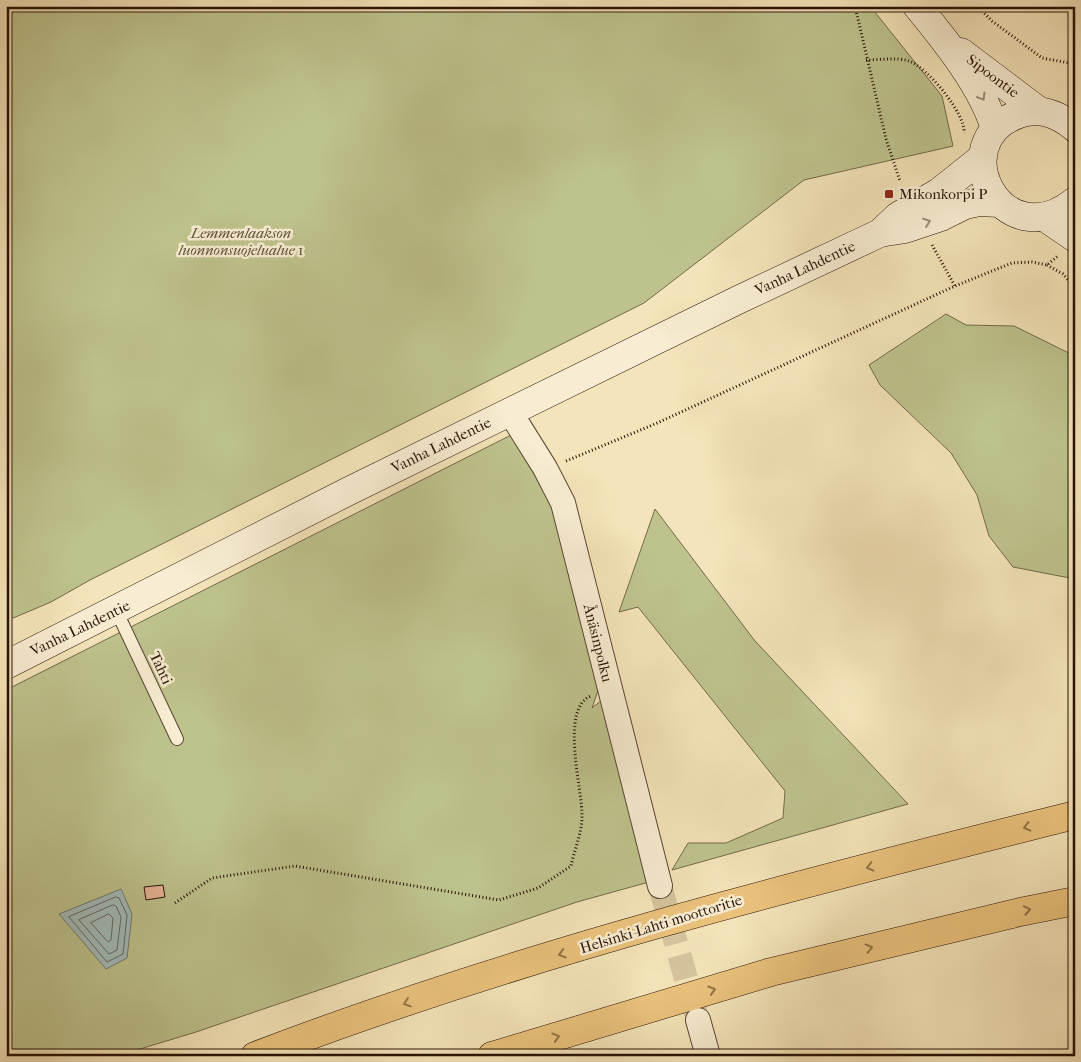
<svg xmlns="http://www.w3.org/2000/svg" width="1081" height="1062" font-family="'IM FELL French Canon',serif">
<style>
.green{fill:#bec38d;stroke:#736a4a}
.water{fill:#a1bcba;stroke:#717872}
.lines{fill:none;stroke-linecap:round;stroke-linejoin:round}
.shore{stroke:#646760;stroke-width:1}
.building{fill:#e6b396;stroke:#281207}
.minor-tunnel{stroke:#d5c49e;stroke-width:24;stroke-dasharray:24 12;stroke-linecap:butt}
.service-casing{stroke:#5b4634;stroke-width:14}
.minor-casing{stroke:#5b4634;stroke-width:26}
.tertiary-casing{stroke:#5b4634;stroke-width:29}
.secondary-casing{stroke:#281207;stroke-width:29}
.motorway-casing{stroke:#281207;stroke-width:29}
.path{stroke:#281207;stroke-width:3;stroke-dasharray:1 2.5;stroke-linecap:butt}
.service{stroke:#f8edd2;stroke-width:12}
.minor{stroke:#f8edd2;stroke-width:24}
.tertiary{stroke:#f8edd2;stroke-width:28}
.secondary{stroke:#f8edd2;stroke-width:28}
.motorway{stroke:#eac27c;stroke-width:28}
.oneway{stroke:#9a8a77}
.oneway2{stroke:#937347}
.poi-dot{fill:#8f2418;stroke:#f8edd2;stroke-width:2}
.labels{text-anchor:middle;dominant-baseline:central;stroke-width:5;stroke-linejoin:round;paint-order:stroke}
.street-label{font-size:15px;fill:#281207;stroke:#f8edd2}
.poi-label{font-size:15px;fill:#281207;stroke:#f8edd2;text-anchor:start}
.park-label{font-size:15px;font-style:italic;fill:#5c5036;stroke:#f8edd2}
</style>
<rect width="100%" height="100%" fill="#f4e4b9"/>
<filter id="stains"><feTurbulence type="fractalNoise" baseFrequency=".004" numOctaves="4"/><feColorMatrix values="0 0 0 0 .2 0 0 0 0 .09 0 0 0 0 .02 0 0 0 .5 -.17"/></filter>
<radialGradient id="worn" r=".72"><stop offset=".6" stop-color="#630" stop-opacity="0"/><stop offset="1" stop-color="#630" stop-opacity=".3"/></radialGradient>
<!-- green -->
<path class="green" d="M6 6H870L942 96 953 146 804 180 644 303 90 580 51 602 6 621Z
M946 314 966 325 1014 326 1075 356V579L1013 567 989 536 977 495 951 453 880 385 869 365Z
M521 430 545 468 605 670 592 708 602 700 649 882 577 902 196 1032 117 1056H6V690Z
M655 509 755 641 908 804 672 870 688 843H726L783 818 785 791 638 607 619 612Z"/>
<!-- water -->
<path class="water" d="M121 889 132 914 127 958 106 969 59 914Z"/>
<g class="lines">
<!-- shore -->
<path class="shore" d="M116 897 119 898 127 915 123 954 107 962 69 917Z
M113 905 116 906 121 917 117 950 109 954 79 920Z
M109 914 113 918 111 940 108 942 91 923Z"/>
</g>
<!-- building -->
<path class="building" d="M163 885 165 897 146 900 144 887Z"/>
<g class="lines">
<!-- minor-tunnel -->
<path class="minor-tunnel" d="M660 886 696 1014"/>
<!-- service casing -->
<g class="service-casing">
<path id="service" d="M116 610 177 739"/>
</g>
<!-- minor casing -->
<g class="minor-casing">
<path id="minor" d="M510 412 545 468 563 503 660 886
M698 1020 708 1056"/>
</g>
<!-- tertiary casing -->
<g class="tertiary-casing">
<path id="tertiary" d="M1044 217 1075 238"/>
</g>
<!-- secondary casing -->
<g class="secondary-casing">
<path id="secondary" d="M917 6C945 40 983 87 995 129
M961 52 1039 111
M1075 128C1058 114 1040 107 1019 114 941 142 1002 260 1075 201
M886 232 905 229 941 217 965 205 979 202 999 203
M6 665 349 491 738 300 880 233 898 216 939 192 983 157"/>
</g>
<!-- motorway casing -->
<g class="motorway-casing">
<path id="motorway" d="M255 1056C521 954 799 884 1075 815
M492 1056 771 972 1020 912 1075 901"/>
</g>
<!-- path -->
<path class="path" d="M855 6 886 139 900 181
M977 6 992 21 1042 58 1075 64
M866 60C879 60 897 57 909 61 927 67 966 114 964 133
M932 245 955 286
M1047 265 1063 274 1075 288
M566 461 655 424 955 286 1012 263 1032 262 1047 265 1059 255
M175 903 212 878 295 866 499 900 538 888 571 866C574 851 582 833 582 817 583 791 559 708 591 696"/>
<!-- service -->
<use href="#service" class="service"/>
<!-- minor -->
<use href="#minor" class="minor"/>
<!-- tertiary -->
<use href="#tertiary" class="tertiary"/>
<!-- secondary -->
<use href="#secondary" class="secondary"/>
<!-- motorway -->
<use href="#motorway" class="motorway"/>
</g>
<!-- one-way arrows -->
<defs><path id="oneway-chevron" d="M-2-3.5L2.5 0L-2 3.5" fill="none" stroke-width="1.6" stroke-linecap="round" stroke-linejoin="round" transform="scale(1.25)"/></defs>
<g class="oneway">
<use href="#oneway-chevron" transform="translate(982 97) rotate(59)"/>
<use href="#oneway-chevron" transform="translate(927 222) rotate(-19)"/>
</g>
<g class="oneway2">
<use href="#oneway-chevron" transform="translate(1027 827) rotate(166)"/>
<use href="#oneway-chevron" transform="translate(870 867) rotate(166)"/>
<use href="#oneway-chevron" transform="translate(1027 910) rotate(-11)"/>
<use href="#oneway-chevron" transform="translate(869 948) rotate(-14)"/>
<use href="#oneway-chevron" transform="translate(562 954) rotate(163)"/>
<use href="#oneway-chevron" transform="translate(712 990) rotate(-17)"/>
<use href="#oneway-chevron" transform="translate(407 1003) rotate(161)"/>
<use href="#oneway-chevron" transform="translate(556 1037) rotate(-17)"/>
</g>
<!-- markers -->
<rect class="poi-dot" x="884" y="189" width="10" height="10" rx="2.5"/>
<g class="labels">
<!-- street labels -->
<g class="street-label">
<text transform="translate(993 76) rotate(37)">Sipoontie</text>
<text transform="translate(805 268) rotate(-25)">Vanha Lahdentie</text>
<text transform="translate(441 445) rotate(-26)">Vanha Lahdentie</text>
<text transform="translate(80 628) rotate(-26)">Vanha Lahdentie</text>
<text transform="translate(598 643) rotate(76)">Ånäsinpolku</text>
<text transform="translate(161 668) rotate(65)">Tahti</text>
<text transform="translate(661 924) rotate(-17)">Helsinki-Lahti moottoritie</text>
</g>
<!-- poi labels -->
<g class="poi-label">
<text x="899" y="194">Mikonkorpi P</text>
</g>
<!-- park labels -->
<g class="park-label">
<text x="241" y="233">Lemmenlaakson<tspan x="241" dy="17">luonnonsuojelualue 1</tspan></text>
</g>
</g>
<!-- margin -->
<rect width="1081" height="1062" fill="none" stroke="#f4e4b9" stroke-width="25"/>
<rect x="8" y="8" width="1066" height="1047" fill="none" stroke="#281207" stroke-width="2.5"/>
<rect x="12" y="12" width="1056" height="1037" fill="none" stroke="#281207"/>
<rect width="100%" height="100%" filter="url(#stains)"/>
<rect width="100%" height="100%" fill="url(#worn)"/>
</svg>
